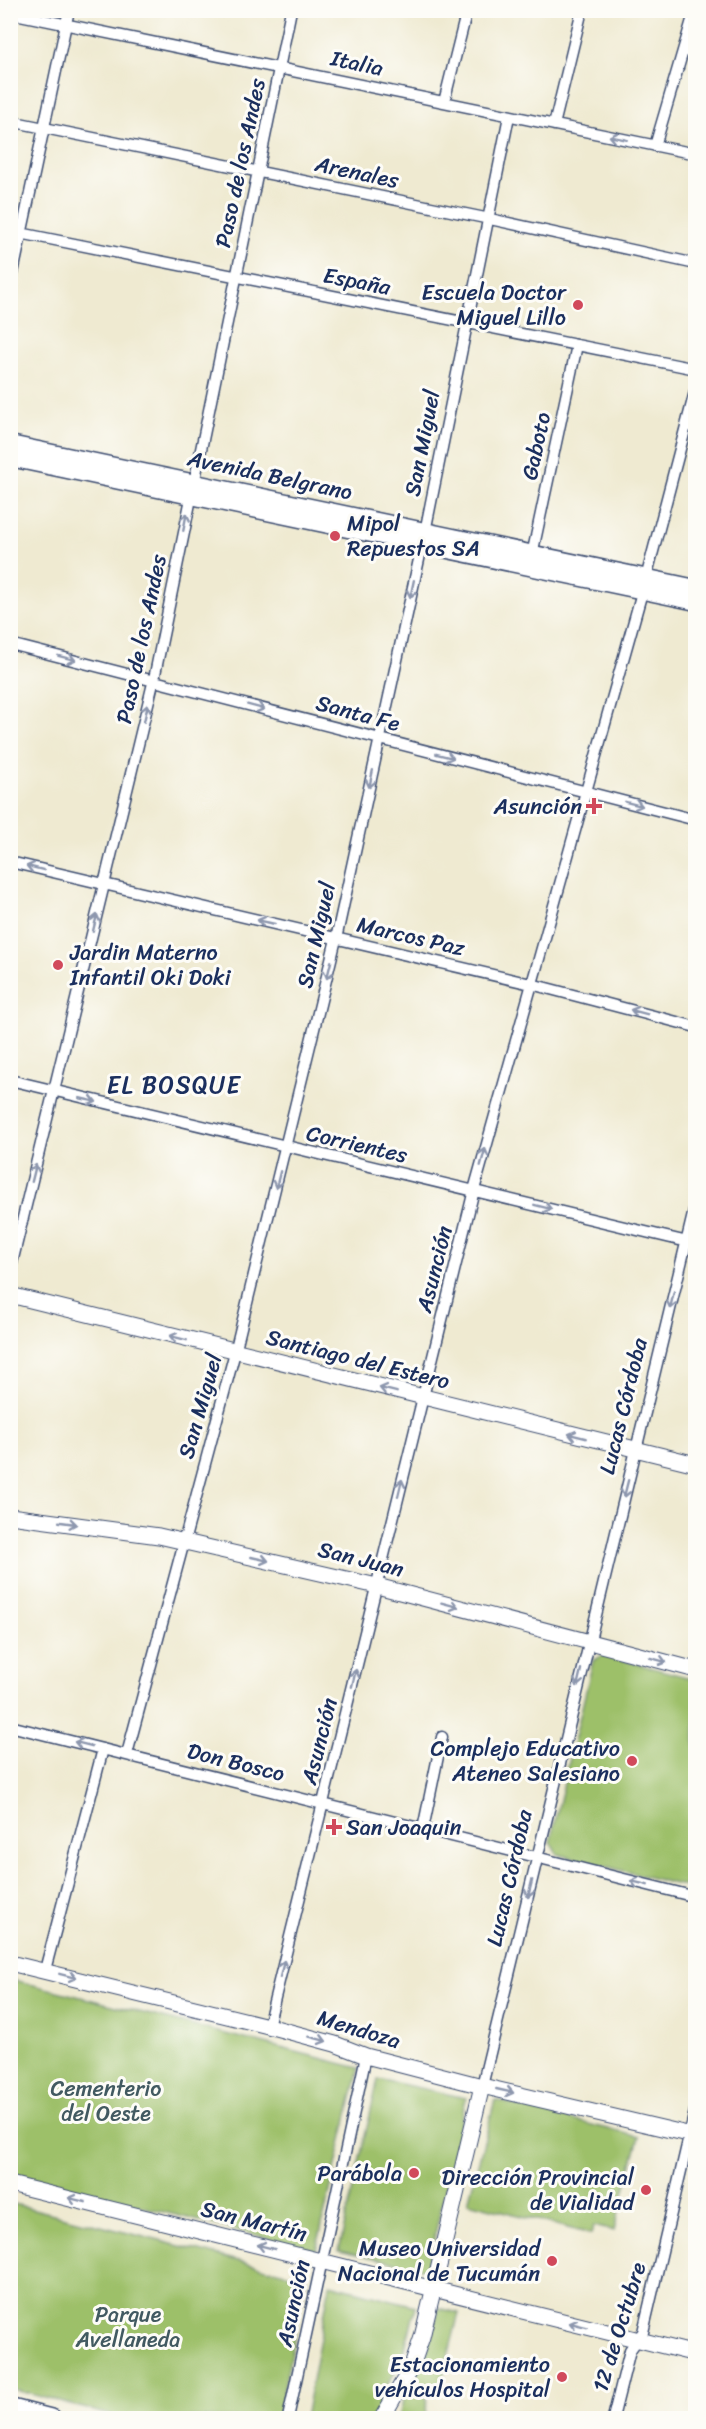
<svg xmlns="http://www.w3.org/2000/svg" width="706" height="2429" font-family="Sriracha,sans-serif">
<style>
.green{fill:#9dc069;stroke:#5c7864;stroke-width:1.5}
.lines{fill:none;stroke-linecap:round;stroke-linejoin:round}
.street-casing{stroke:#3b4b6f;stroke-width:13}
.secondary-casing{stroke:#3b4b6f;stroke-width:17}
.primary-casing{stroke:#3b4b6f;stroke-width:19}
.street{stroke:#fff;stroke-width:10}
.secondary{stroke:#fff;stroke-width:15}
.primary{stroke:#fff;stroke-width:16}
.oneway{stroke:#8d97ae}
.poi-dot{fill:#d1495b;stroke:#fdfcf7;stroke-width:2}
.labels{text-anchor:middle;dominant-baseline:central;stroke-width:6;stroke-linejoin:round;paint-order:stroke}
.street-label{font-size:22px;fill:#1b2f5e;stroke:#fdfcf7}
.poi-label{font-size:22px;fill:#1b2f5e;stroke:#fdfcf7;text-anchor:end}
.park-label{font-size:22px;fill:#425a61;stroke:#fdfcf7}
.neighbourhood-label{font-size:24px;letter-spacing:1.5px;fill:#1b2f5e;stroke:#fdfcf7}
</style>
<rect width="100%" height="100%" fill="#fdfcf7"/>
<filter id="ink" filterUnits="userSpaceOnUse"><feTurbulence type="fractalNoise" baseFrequency=".0167" numOctaves="2"/><feDisplacementMap in="SourceGraphic" scale="12" xChannelSelector="R" yChannelSelector="G"/><feConvolveMatrix kernelMatrix="1 2 1 2 8 2 1 2 1" color-interpolation-filters="sRGB"/></filter>
<filter id="wash" filterUnits="userSpaceOnUse"><feTurbulence type="fractalNoise" baseFrequency=".008" numOctaves="4" result="noise"/><feDisplacementMap in="SourceGraphic" scale="24" xChannelSelector="R" yChannelSelector="G"/><feGaussianBlur stdDeviation="1.35" result="paint"/><feColorMatrix in="noise" values="0 0 0 0 0 0 0 0 0 0 0 0 0 0 0 0 0 1.4 0 .05"/><feComposite in="paint" operator="in"/></filter>
<g filter="url(#wash)">
<rect width="100%" height="100%" fill="#efead1"/>
<!-- green -->
<path class="green" d="M603 1655 695 1679V1889L557 1854 550 1842 593 1661Z
M10 1979 359 2068 316 2250 11 2174Z
M378 2079 466 2098 427 2270 339 2250Z
M495 2100 639 2137 614 2231 594 2226 591 2234 468 2202Z
M10 2203 306 2278 278 2418H121L11 2389Z
M330 2284 416 2306 402 2360 388 2384 375 2418H305Z
M439 2308 459 2313 440 2388H427L426 2418H399L405 2390 427 2352Z"/>
</g>
<g filter="url(#ink)">
<g class="lines">
<!-- street casing -->
<g class="street-casing">
<path id="street" d="M10 13 696 154
M444 102 467 10
M10 121 490 219 696 264
M554 125 582 10
M655 146 695 10
M10 231 696 369
M10 287 69 10
M532 555 577 345
M10 644 696 820
M10 862 531 984 696 1027
M10 1080 696 1244
M10 1271 154 679 291 10
M10 1726 696 1897
M127 1754 235 1352 336 939 425 532 509 116
M423 1829 442 1737
M45 1970 103 1749
M268 2026 474 1190 646 578 696 388
M482 2086 696 1202
M288 2418 366 2056
M613 2418 630 2350 643 2332 696 2107"/>
</g>
<!-- secondary casing -->
<g class="secondary-casing">
<path id="secondary" d="M10 1295 696 1464
M10 1516 159 1536 377 1586 696 1670
M10 1963 268 2026 335 2044 366 2056 482 2086 696 2136
M10 2184 696 2354
M382 2418 412 2366 422 2337 482 2086"/>
</g>
<!-- primary casing -->
<g class="primary-casing">
<path id="primary" d="M10 444 696 588
M10 458 696 602
M10 2407 53 2418"/>
</g>
<!-- street -->
<use href="#street" class="street"/>
<!-- secondary -->
<use href="#secondary" class="secondary"/>
<!-- primary -->
<use href="#primary" class="primary"/>
</g>
<!-- one-way arrows -->
<defs><path id="oneway-shaft" d="M-6 0H5M1.5-3L5.5 0L1.5 3" fill="none" stroke-width="1.6" stroke-linecap="round" stroke-linejoin="round" transform="scale(1.5)"/></defs>
<g class="oneway">
<use href="#oneway-shaft" transform="translate(618 138) rotate(-168)"/>
<use href="#oneway-shaft" transform="translate(185 522) rotate(-79)"/>
<use href="#oneway-shaft" transform="translate(412 589) rotate(102)"/>
<use href="#oneway-shaft" transform="translate(67 658) rotate(14)"/>
<use href="#oneway-shaft" transform="translate(256 707) rotate(15)"/>
<use href="#oneway-shaft" transform="translate(146 713) rotate(-77)"/>
<use href="#oneway-shaft" transform="translate(445 756) rotate(14)"/>
<use href="#oneway-shaft" transform="translate(371 779) rotate(102)"/>
<use href="#oneway-shaft" transform="translate(634 804) rotate(14)"/>
<use href="#oneway-shaft" transform="translate(35 868) rotate(-166)"/>
<use href="#oneway-shaft" transform="translate(266 922) rotate(-167)"/>
<use href="#oneway-shaft" transform="translate(95 923) rotate(-76)"/>
<use href="#oneway-shaft" transform="translate(329 970) rotate(104)"/>
<use href="#oneway-shaft" transform="translate(639 1012) rotate(-165)"/>
<use href="#oneway-shaft" transform="translate(88 1100) rotate(13)"/>
<use href="#oneway-shaft" transform="translate(483 1157) rotate(-75)"/>
<use href="#oneway-shaft" transform="translate(34 1173) rotate(-76)"/>
<use href="#oneway-shaft" transform="translate(278 1180) rotate(104)"/>
<use href="#oneway-shaft" transform="translate(543 1207) rotate(14)"/>
<use href="#oneway-shaft" transform="translate(672 1300) rotate(103)"/>
<use href="#oneway-shaft" transform="translate(178 1338) rotate(-166)"/>
<use href="#oneway-shaft" transform="translate(388 1390) rotate(-166)"/>
<use href="#oneway-shaft" transform="translate(577 1436) rotate(-166)"/>
<use href="#oneway-shaft" transform="translate(400 1488) rotate(-77)"/>
<use href="#oneway-shaft" transform="translate(626 1489) rotate(104)"/>
<use href="#oneway-shaft" transform="translate(68 1523) rotate(8)"/>
<use href="#oneway-shaft" transform="translate(260 1559) rotate(13)"/>
<use href="#oneway-shaft" transform="translate(450 1605) rotate(15)"/>
<use href="#oneway-shaft" transform="translate(658 1660) rotate(15)"/>
<use href="#oneway-shaft" transform="translate(354 1678) rotate(-76)"/>
<use href="#oneway-shaft" transform="translate(579 1678) rotate(103)"/>
<use href="#oneway-shaft" transform="translate(83 1744) rotate(-166)"/>
<use href="#oneway-shaft" transform="translate(639 1883) rotate(-166)"/>
<use href="#oneway-shaft" transform="translate(530 1889) rotate(104)"/>
<use href="#oneway-shaft" transform="translate(282 1969) rotate(-76)"/>
<use href="#oneway-shaft" transform="translate(68 1976) rotate(14)"/>
<use href="#oneway-shaft" transform="translate(318 2039) rotate(15)"/>
<use href="#oneway-shaft" transform="translate(505 2091) rotate(13)"/>
<use href="#oneway-shaft" transform="translate(77 2200) rotate(-166)"/>
<use href="#oneway-shaft" transform="translate(266 2247) rotate(-166)"/>
<use href="#oneway-shaft" transform="translate(578 2325) rotate(-166)"/>
</g>
</g>
<!-- markers -->
<g class="poi-dot">
<circle cx="578" cy="305" r="6"/>
<circle cx="335" cy="536" r="6"/>
<path d="M591 797h6v6h6v6h-6v6h-6v-6h-6v-6h6z"/>
<circle cx="58" cy="965" r="6"/>
<circle cx="632" cy="1761" r="6"/>
<path d="M331 1818h6v6h6v6h-6v6h-6v-6h-6v-6h6z"/>
<circle cx="414" cy="2173" r="6"/>
<circle cx="646" cy="2190" r="6"/>
<circle cx="552" cy="2261" r="6"/>
<circle cx="562" cy="2377" r="6"/>
</g>
<g class="labels">
<!-- street labels -->
<g class="street-label">
<text transform="translate(357 63) rotate(12)">Italia</text>
<text transform="translate(240 163) rotate(-78)">Paso de los Andes</text>
<text transform="translate(357 172) rotate(12)">Arenales</text>
<text transform="translate(357 281) rotate(11)">España</text>
<text transform="translate(422 443) rotate(-79)">San Miguel</text>
<text transform="translate(536 446) rotate(-78)">Gaboto</text>
<text transform="translate(270 475) rotate(12)">Avenida Belgrano</text>
<text transform="translate(141 639) rotate(-78)">Paso de los Andes</text>
<text transform="translate(358 713) rotate(15)">Santa Fe</text>
<text transform="translate(316 935) rotate(-77)">San Miguel</text>
<text transform="translate(411 936) rotate(13)">Marcos Paz</text>
<text transform="translate(357 1144) rotate(13)">Corrientes</text>
<text transform="translate(434 1269) rotate(-76)">Asunción</text>
<text transform="translate(358 1359) rotate(14)">Santiago del Estero</text>
<text transform="translate(200 1406) rotate(-74)">San Miguel</text>
<text transform="translate(623 1406) rotate(-76)">Lucas Córdoba</text>
<text transform="translate(361 1559) rotate(14)">San Juan</text>
<text transform="translate(319 1741) rotate(-76)">Asunción</text>
<text transform="translate(236 1762) rotate(14)">Don Bosco</text>
<text transform="translate(509 1878) rotate(-77)">Lucas Córdoba</text>
<text transform="translate(359 2029) rotate(17)">Mendoza</text>
<text transform="translate(254 2221) rotate(14)">San Martín</text>
<text transform="translate(293 2303) rotate(-78)">Asunción</text>
<text transform="translate(619 2327) rotate(-73)">12 de Octubre</text>
</g>
<!-- poi labels -->
<g class="poi-label">
<text x="566" y="292">Escuela Doctor<tspan x="566" dy="25">Miguel Lillo</tspan></text>
<text x="347" y="523" text-anchor="start">Mipol<tspan x="347" dy="25">Repuestos SA</tspan></text>
<text x="582" y="806">Asunción</text>
<text x="70" y="952" text-anchor="start">Jardin Materno<tspan x="70" dy="25">Infantil Oki Doki</tspan></text>
<text x="620" y="1748">Complejo Educativo<tspan x="620" dy="25">Ateneo Salesiano</tspan></text>
<text x="346" y="1827" text-anchor="start">San Joaquin</text>
<text x="402" y="2173">Parábola</text>
<text x="634" y="2177">Dirección Provincial<tspan x="634" dy="25">de Vialidad</tspan></text>
<text x="540" y="2248">Museo Universidad<tspan x="540" dy="25">Nacional de Tucumán</tspan></text>
<text x="550" y="2364">Estacionamiento<tspan x="550" dy="25">vehículos Hospital</tspan></text>
</g>
<!-- park labels -->
<g class="park-label">
<text x="106" y="2088">Cementerio<tspan x="106" dy="25">del Oeste</tspan></text>
<text x="128" y="2314">Parque<tspan x="128" dy="25">Avellaneda</tspan></text>
</g>
<!-- neighbourhood labels -->
<g class="neighbourhood-label">
<text x="174" y="1085">EL BOSQUE</text>
</g>
</g>
<!-- margin -->
<rect width="706" height="2429" fill="none" stroke="#fdfcf7" stroke-width="36"/>
</svg>
